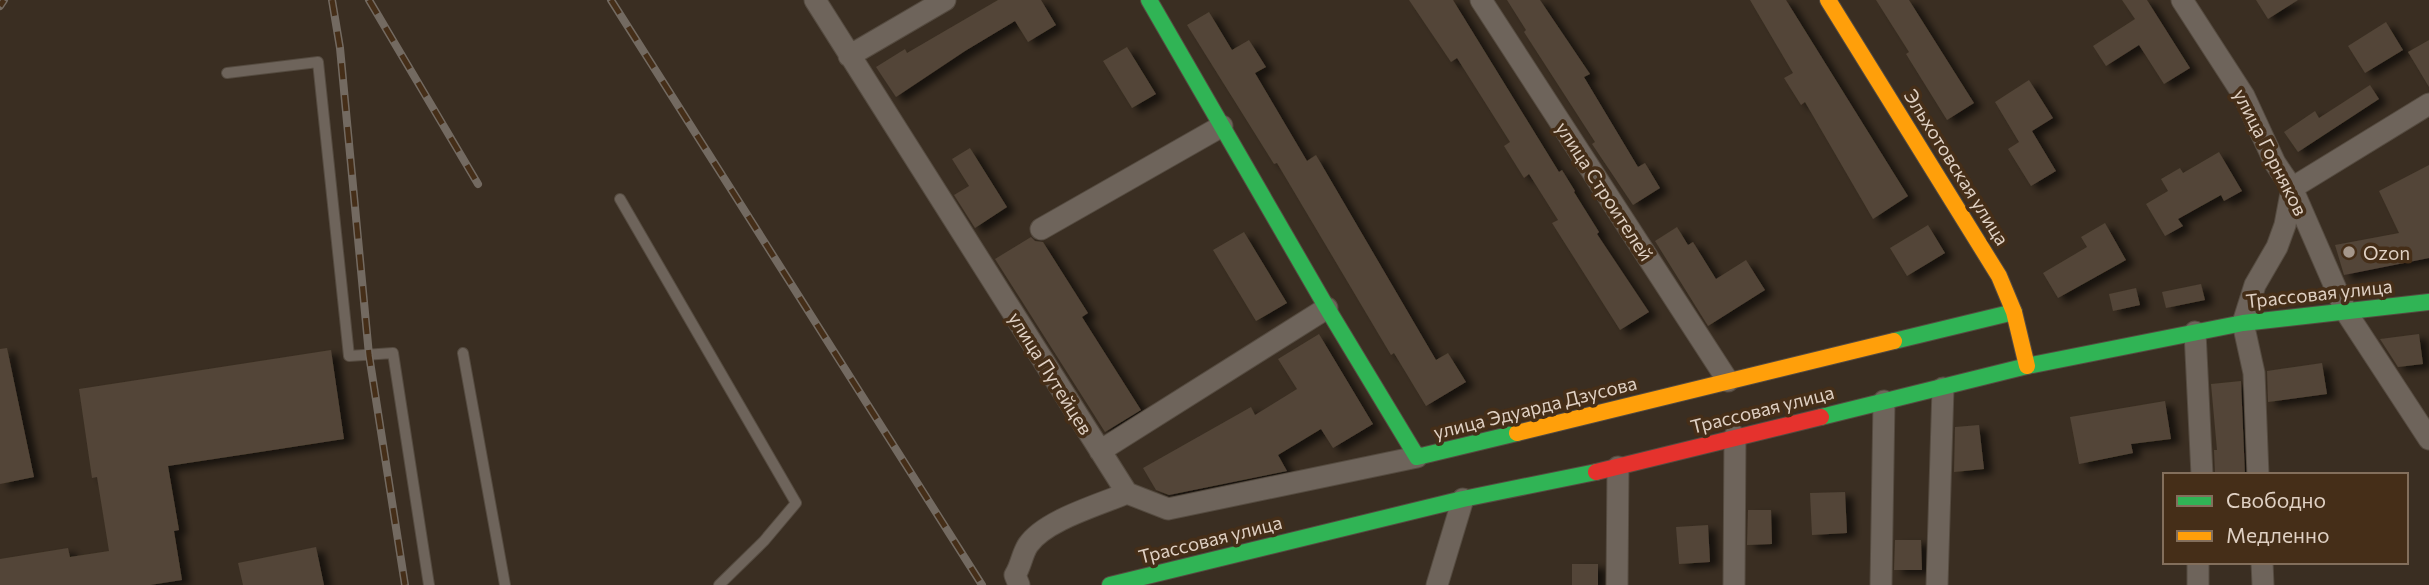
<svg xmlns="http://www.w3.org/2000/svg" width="2429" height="585" font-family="Commissioner,sans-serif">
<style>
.building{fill:#524537;filter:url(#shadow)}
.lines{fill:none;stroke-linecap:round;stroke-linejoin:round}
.lane-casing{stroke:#554b40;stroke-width:12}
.street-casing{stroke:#554b40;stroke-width:23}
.fast-casing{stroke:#554b40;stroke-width:18}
.slow-casing{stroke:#554b40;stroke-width:18}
.jam-casing{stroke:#554b40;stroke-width:18}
.lane{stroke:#6e645b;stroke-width:10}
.street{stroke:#6e645b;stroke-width:21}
.fast{stroke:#30b455;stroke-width:16}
.slow{stroke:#ff9f0a;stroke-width:16}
.jam{stroke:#e5322d;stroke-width:16}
.rail-casing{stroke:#736a61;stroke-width:8}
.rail{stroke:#452e18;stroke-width:5;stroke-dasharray:16;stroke-linecap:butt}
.poi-dot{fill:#a5978b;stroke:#452e18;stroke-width:2.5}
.labels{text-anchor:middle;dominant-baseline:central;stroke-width:7;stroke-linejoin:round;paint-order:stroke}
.street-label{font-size:19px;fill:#dfd0c3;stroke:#452e18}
.poi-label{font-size:19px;fill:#dfd0c3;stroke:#452e18;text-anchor:start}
</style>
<defs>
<filter id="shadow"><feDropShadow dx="8" dy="4.5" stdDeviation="3.5" flood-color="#0009"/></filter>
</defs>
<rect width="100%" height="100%" fill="#3a2e22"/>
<!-- building -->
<path class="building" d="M998 0H1041L1056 25 1028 42 1015 21 965 51 896 97 876 67 905 49 907 53Z
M1409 0H1453L1559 172 1562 170 1575 191 1574 192 1599 232 1597 234 1649 312 1620 330 1552 223 1558 220 1529 174 1524 178 1504 146 1510 142 1457 58 1451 62Z
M1507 0H1540L1590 74 1584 77 1638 167 1645 163 1660 188 1633 205 1592 144 1595 142 1524 32 1526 30Z
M1750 0H1786L1908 196 1873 219 1805 102 1801 105 1784 78 1793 73Z
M1876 0H1909L1974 103 1947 120 1906 54 1909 52Z
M2122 0H2147L2190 68 2164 84 2139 45 2106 66 2093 46 2135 19Z
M2256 0H2298L2268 19Z
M1209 12 1232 50 1249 40 1266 67 1255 73 1307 161 1316 155 1436 360 1448 353 1466 382 1426 406 1394 353 1391 355 1277 163 1274 164 1187 25Z
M2386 22 2403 50 2365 73 2348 46Z
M2429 40V87L2408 52Z
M1127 47 1156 94 1132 108 1103 61Z
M2029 80 2053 118 2032 131 2056 171 2031 186 2008 149 2019 142 1995 102Z
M2370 85 2379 99 2298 152 2284 132 2315 111 2319 118Z
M970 148 1007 207 975 228 954 195 969 186 952 159Z
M2219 152 2242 191 2224 201 2221 195 2178 219 2183 226 2165 236 2146 204 2168 191 2161 179 2180 168 2183 173Z
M2429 165V258L2344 275 2335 245 2399 233 2379 191Z
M2105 223 2126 260 2058 298 2043 273 2087 247 2081 237Z
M1928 225 1945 253 1907 276 1890 248Z
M1677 227 1688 245 1693 242 1716 279 1746 260 1765 290 1708 326 1655 241Z
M1244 232 1287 303 1256 321 1213 250Z
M1031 237 1035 241 1043 242 1088 313 1082 317 1141 410 1105 432 995 259Z
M2201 284 2205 300 2166 308 2162 292Z
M2136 288 2140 305 2113 311 2109 294Z
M1319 334 1373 424 1333 448 1321 429 1278 455 1287 471 1169 495 1156 490 1143 468 1251 407 1255 415 1297 389 1278 359Z
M2419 334 2423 364 2398 367 2380 339Z
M7 348 34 477 0 484V349Z
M331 350 344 439 168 466 179 530 174 531 182 580 150 585H0V559L68 548 70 557 109 551 97 477 92 478 79 389Z
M2322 363 2327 394 2268 402 2267 371Z
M2241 381 2245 475H2215L2214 450H2217L2211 384Z
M2165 401 2171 439 2131 444 2133 453 2079 464 2070 417Z
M1979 425 1984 469 1954 472 1955 427Z
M1845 492 1847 533 1812 535 1810 493Z
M1748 510H1771L1772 544 1747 545Z
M1708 525 1710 562 1679 564 1676 527Z
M1895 540H1921L1922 570H1894Z
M316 547 324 585H243L238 563Z
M1572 564H1598V585H1572Z"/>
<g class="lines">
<!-- lane casing -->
<g class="lane-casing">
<path id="lane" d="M227 73 318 62 349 356 393 353 429 585
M620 199 796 503 764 541 719 585
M463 353 505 585"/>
</g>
<!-- street casing -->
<g class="street-casing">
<path id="street" d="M815 0 1127 493 1168 509 1417 457
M1481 0 1728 381
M2182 0 2244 96 2275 163 2292 188 2346 312 2429 439
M849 56 945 0
M1041 229 1222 126
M2195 332 2202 475
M1100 451 1327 308
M2258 475 2254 373 2243 323 2255 285 2277 247 2285 225 2292 188 2429 104
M2262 562 2263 585
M1019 585 1015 575C1021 566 1022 554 1028 545 1045 520 1099 505 1127 493
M1437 585 1463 499
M1617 585 1618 467
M1734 585 1735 436
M1881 585 1884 401
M1937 585 1943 388
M2198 585V562"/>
</g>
<!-- fast casing -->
<g class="fast-casing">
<path id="fast" d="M1149 0 1327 308 1417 457 1517 433
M1894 341 2014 312
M1821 417 2027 366 2243 323 2429 302
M1110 585 1463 499 1596 472"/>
</g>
<!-- slow casing -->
<g class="slow-casing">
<path id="slow" d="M1828 0 1999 276 2014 312 2027 366
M1517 433 1894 341"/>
</g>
<!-- jam casing -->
<g class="jam-casing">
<path id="jam" d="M1596 472 1821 417"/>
</g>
<!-- lane -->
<use href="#lane" class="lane"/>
<!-- street -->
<use href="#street" class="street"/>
<!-- fast -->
<use href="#fast" class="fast"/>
<!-- slow -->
<use href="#slow" class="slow"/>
<!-- jam -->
<use href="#jam" class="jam"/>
<!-- rail casing -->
<g class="rail-casing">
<path id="rail" d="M332 0 340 48 369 355 405 585
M369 0 478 184
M611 0 982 585
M0 6 4 0"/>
</g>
<!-- rail -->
<use href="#rail" class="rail"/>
</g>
<!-- markers -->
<circle class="poi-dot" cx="2349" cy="252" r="7"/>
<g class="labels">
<!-- street labels -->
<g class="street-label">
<text transform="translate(2271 152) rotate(63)">улица Горняков</text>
<text transform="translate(1957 167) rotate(58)">Эльхотовская улица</text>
<text transform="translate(1605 191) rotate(57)">улица Строителей</text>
<text transform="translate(2319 293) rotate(-6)">Трассовая улица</text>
<text transform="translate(1051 373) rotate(58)">улица Путейцев</text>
<text transform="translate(1535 407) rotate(-14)">улица Эдуарда Дзусова</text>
<text transform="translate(1762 409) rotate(-14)">Трассовая улица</text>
<text transform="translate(1210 539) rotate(-14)">Трассовая улица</text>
</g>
<!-- poi labels -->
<g class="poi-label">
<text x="2363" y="252">Ozon</text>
</g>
</g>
<!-- legend -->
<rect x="2163" y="473" width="245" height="91" fill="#452e18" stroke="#836f5c" stroke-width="2"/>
<rect x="2177" y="496" width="35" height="10" fill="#30b455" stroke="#836f5c" stroke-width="2"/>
<text x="2226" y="508" font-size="21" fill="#dfd0c3">Свободно</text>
<rect x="2177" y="531" width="35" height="10" fill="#ff9f0a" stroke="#836f5c" stroke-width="2"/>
<text x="2226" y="543" font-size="21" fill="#dfd0c3">Медленно</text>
</svg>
